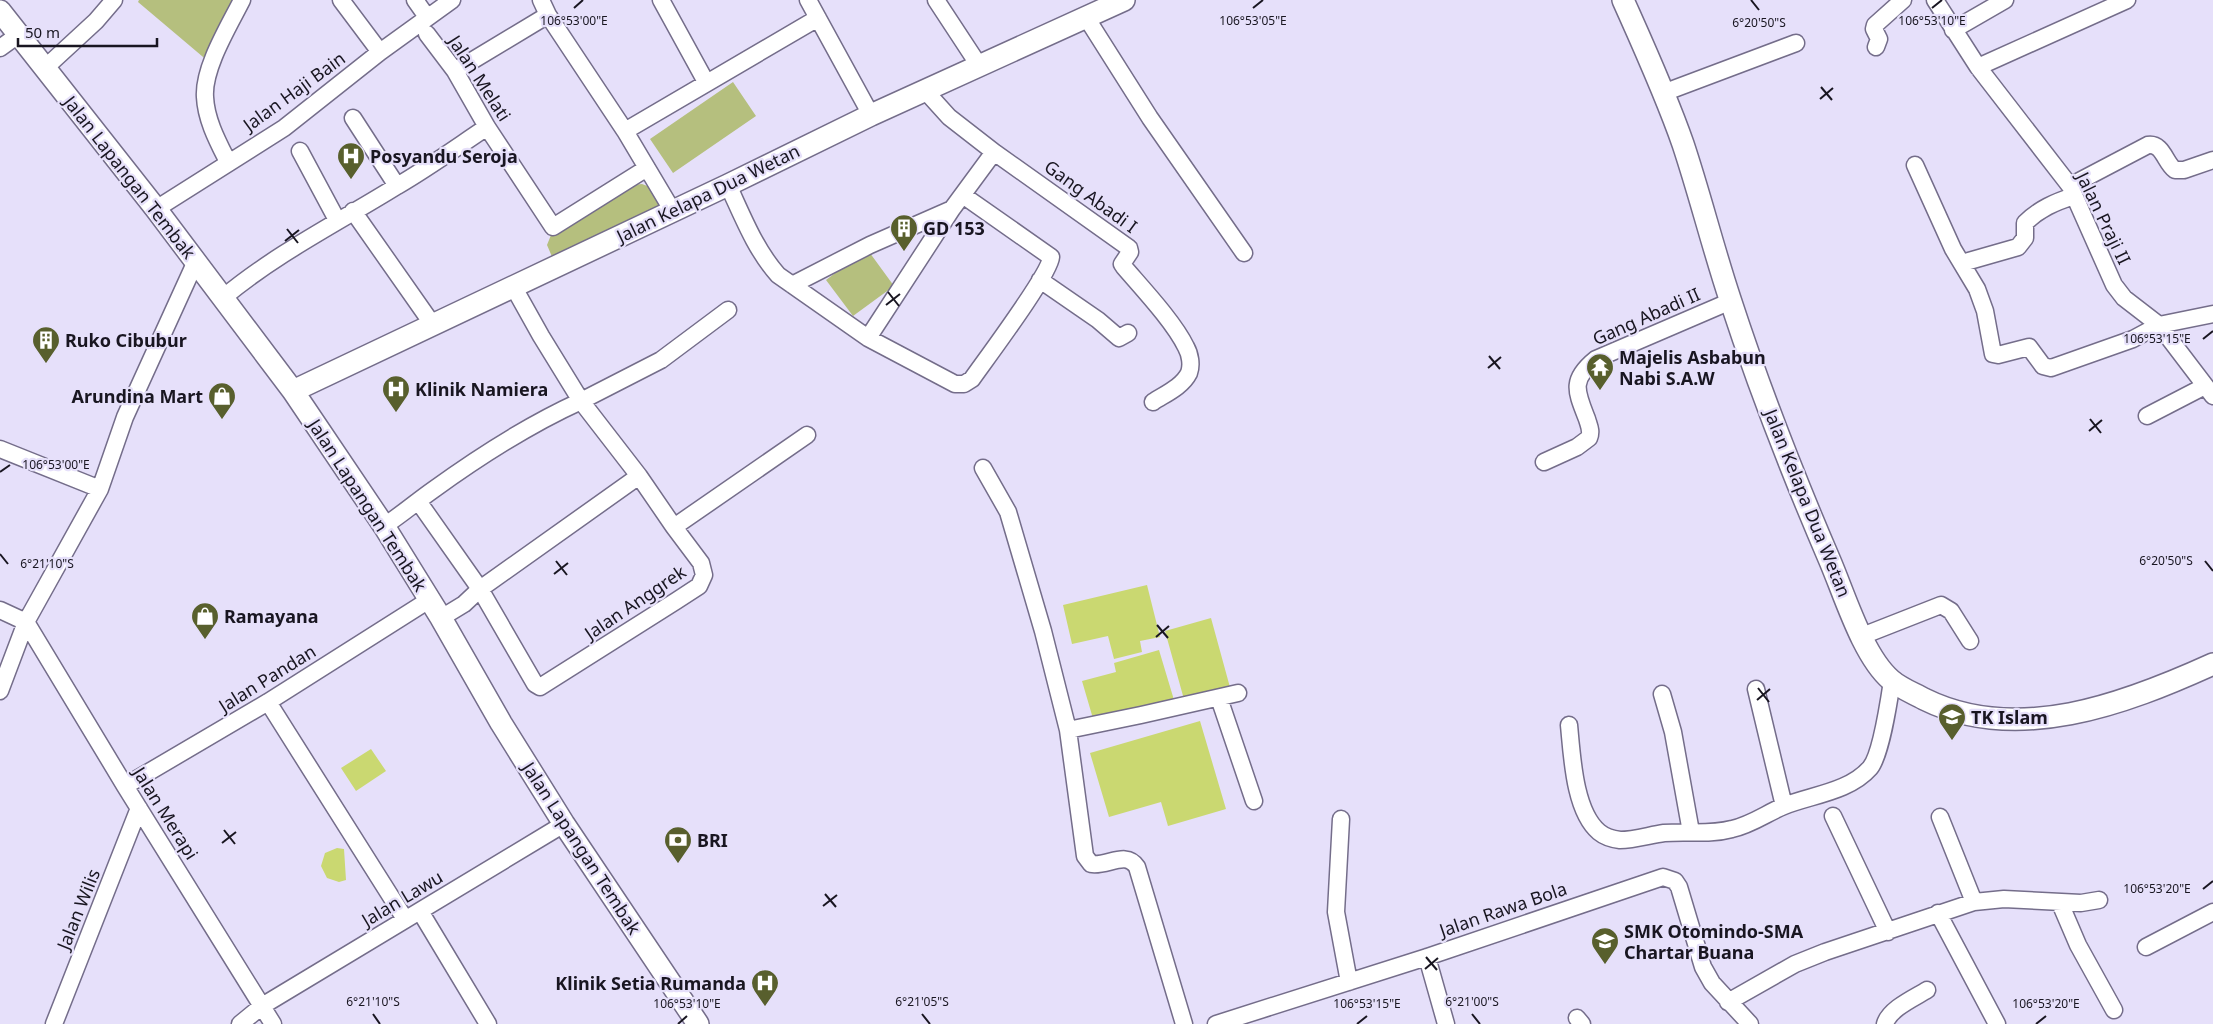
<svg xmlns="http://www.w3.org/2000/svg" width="2213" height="1024" font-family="'Noto Sans',sans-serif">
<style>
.green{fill:#b5bf7e}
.water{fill:#cad871}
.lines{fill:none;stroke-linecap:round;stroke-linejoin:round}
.minor-casing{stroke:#746d8a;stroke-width:19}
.tertiary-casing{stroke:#746d8a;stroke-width:24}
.minor{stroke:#fff;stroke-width:16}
.tertiary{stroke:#fff;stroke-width:21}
.ticks{fill:none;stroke:#191621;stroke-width:2}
.labels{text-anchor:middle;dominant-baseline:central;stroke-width:4.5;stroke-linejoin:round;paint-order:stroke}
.street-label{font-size:18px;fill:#191621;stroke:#e6e0fa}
.poi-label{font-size:18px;font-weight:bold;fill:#191621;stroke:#e6e0fa;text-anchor:start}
.ticks-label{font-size:12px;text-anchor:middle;fill:#191621;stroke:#e6e0fa;stroke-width:4.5;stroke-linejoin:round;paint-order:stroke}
</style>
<rect width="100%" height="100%" fill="#e6e0fa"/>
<!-- green -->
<path class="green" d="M139 0H235L209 62 138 2Z
M733 82 756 116 673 173 650 139Z
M642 184 655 189 666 208 553 259 547 245 553 230 590 214 594 207 631 185Z
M867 249 894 286 853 316 826 280Z"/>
<!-- water -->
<path class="water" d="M1147 585 1160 637 1140 641 1142 652 1114 659 1108 636 1072 644 1063 605Z
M1211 618 1231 691 1185 703 1165 631Z
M1159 650 1174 700 1094 722 1082 681 1116 672 1114 663Z
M1200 721 1226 809 1168 826 1161 802 1109 817 1090 753Z
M371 749 386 771 356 791 341 768Z
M337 848 344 849 346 880 339 882 327 878 321 866 325 853Z"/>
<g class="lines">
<!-- minor casing -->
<g class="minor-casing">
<path id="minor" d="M341 0 380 52
M415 0 427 17
M541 0 548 15 625 131 672 210
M661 0 706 82
M808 0 871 115
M936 0 980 67
M1935 0 1978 67 2070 186 2114 285 2124 298 2159 325 2213 396
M1086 17 1150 118 1244 253
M1953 30 2005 0
M427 34 455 71 487 127 553 227 647 168
M1876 47 1879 39 1874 29 1875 25 1903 0
M0 48 18 35
M1978 67 2127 0
M45 68 96 21 114 0
M455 71 548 15
M929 88 930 96 949 117 994 152 1129 248 1130 252 1122 264 1124 267C1142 288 1174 322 1186 347 1190 354 1192 365 1189 373 1182 387 1165 394 1153 402
M1663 93 1796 43
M353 118 397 186
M625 131 818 18
M300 151 337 220
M228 162C218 142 206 120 205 97 203 68 229 26 242 0
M1915 165 1953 249 1977 289 1985 311 1993 354 1998 355 2029 347 2043 366 2051 368 2133 339 2159 325 2213 314
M728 185C743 217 755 249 778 275L868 338 955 384H964L972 379C986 359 1050 274 1051 257L964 196
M2070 186 2148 145C2163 143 2165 163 2175 170H2184L2213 160
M156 209 284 128 380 52 452 0
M353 211 433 325
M1962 263 2018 247 2025 238V223C2039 209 2055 202 2074 196
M1040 280 1098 320 1119 338 1128 333
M792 285 870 245 952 209 994 152
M513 286 541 336 581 401 661 360 728 310
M224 297C277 253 339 222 397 186 428 168 457 147 487 127
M868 338 952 209
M2147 416 2205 386
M0 449 100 489
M1544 462 1577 447 1589 438C1592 431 1589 426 1587 419 1576 391 1570 380 1596 359L1731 301
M983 468 1008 512 1043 631 1068 730 1085 856 1091 864C1107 867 1126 850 1137 867L1184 1024
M418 501 480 589 535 684 540 687 676 601 699 586 704 575 701 563 674 527
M384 526C401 515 416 502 433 490 480 456 528 425 581 401L639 476 674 527 807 435
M0 610 26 622 125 786 273 1024
M441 618 464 604 480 589 639 476
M1862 636 1941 605 1951 611 1970 641
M1756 689 1784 806
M0 691 26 622 100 489 125 417 196 261
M1662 694 1673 732 1691 832
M1219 698 1254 801
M268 702 405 919
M1569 725C1572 755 1574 811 1599 832 1605 837 1612 839 1620 840 1634 840 1650 835 1664 833 1687 831 1710 835 1732 829 1751 825 1767 813 1784 806 1811 795 1849 792 1870 768 1881 755 1889 701 1892 681
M1068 730 1141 715 1238 693
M125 786 268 702 429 600
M1833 816 1888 932
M1940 817 1974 902
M1341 819 1336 912 1349 982
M2060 903 2078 945 2114 1010
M420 911 488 1024
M1938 913 1997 1024
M2146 947 2213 912
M1427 957 1446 1024
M1728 1002 1795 964 1825 952 1974 902 2004 899 2081 903 2099 900
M1577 1018 1582 1024
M54 1024 139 808
M240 1024 262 1006 564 824
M1216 1024 1427 957 1663 877 1675 881 1679 887 1703 967 1712 983 1750 1024
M1885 1024C1889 1009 1914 998 1927 990"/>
</g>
<!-- tertiary casing -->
<g class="tertiary-casing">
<path id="tertiary" d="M1623 0C1644 47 1666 95 1683 144 1700 195 1713 248 1730 299 1759 388 1793 475 1830 561 1845 596 1863 656 1891 680 1900 688 1913 693 1924 699 2017 745 2125 704 2213 664
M0 11 156 209 293 391 384 526 441 618 501 723 564 824 698 1024
M293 391 728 185 871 115 1124 0"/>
</g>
<!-- minor -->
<use href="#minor" class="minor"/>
<!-- tertiary -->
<use href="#tertiary" class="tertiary"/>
</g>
<!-- ticks -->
<path class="ticks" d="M1751 0 1759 10M574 8 583 0M1253 8 1263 0M1932 8 1942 0M1821 87 1832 100M1820 99 1833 88M287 229 298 243M285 241 299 230M888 292 899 306M886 305 900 294M2203 339 2213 331M1489 356 1500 369M1488 368 1501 357M2090 419 2101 433M2089 431 2102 420M0 472 10 465M0 554 8 564M556 561 567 575M2205 561 2213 571M554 574 568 563M1157 625 1168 638M1156 637 1169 626M1758 688 1769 702M1757 700 1770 689M224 830 235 844M222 843 236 832M2203 889 2213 881M825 894 836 907M823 906 837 895M1426 957 1437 970M1425 969 1438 958M373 1014 380 1024M922 1014 930 1024M1472 1014 1480 1024M678 1024 687 1016M1357 1024 1367 1016M2036 1024 2046 1016"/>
<!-- icons -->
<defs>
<g id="hospital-pin" transform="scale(1.4375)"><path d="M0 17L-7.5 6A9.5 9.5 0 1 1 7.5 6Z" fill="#585f2d" stroke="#e6e0fa"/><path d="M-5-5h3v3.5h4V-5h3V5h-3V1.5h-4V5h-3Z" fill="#fff"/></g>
<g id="building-pin" transform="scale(1.4375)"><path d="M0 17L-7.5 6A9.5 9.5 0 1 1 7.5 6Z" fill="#585f2d" stroke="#e6e0fa"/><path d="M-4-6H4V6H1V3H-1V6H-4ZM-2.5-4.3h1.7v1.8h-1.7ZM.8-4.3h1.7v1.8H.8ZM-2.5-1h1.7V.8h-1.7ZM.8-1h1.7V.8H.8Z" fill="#fff"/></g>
<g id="temple-pin" transform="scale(1.4375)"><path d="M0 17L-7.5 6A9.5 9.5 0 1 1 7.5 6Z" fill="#585f2d" stroke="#e6e0fa"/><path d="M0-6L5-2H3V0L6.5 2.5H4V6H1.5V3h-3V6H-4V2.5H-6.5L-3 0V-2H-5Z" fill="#fff"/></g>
<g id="shop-pin" transform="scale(1.4375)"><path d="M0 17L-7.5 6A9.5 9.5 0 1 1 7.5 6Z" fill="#585f2d" stroke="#e6e0fa"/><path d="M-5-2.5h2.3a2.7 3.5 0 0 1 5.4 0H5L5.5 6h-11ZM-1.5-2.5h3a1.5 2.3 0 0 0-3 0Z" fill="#fff"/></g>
<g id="school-pin" transform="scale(1.4375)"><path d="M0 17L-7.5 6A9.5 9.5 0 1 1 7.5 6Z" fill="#585f2d" stroke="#e6e0fa"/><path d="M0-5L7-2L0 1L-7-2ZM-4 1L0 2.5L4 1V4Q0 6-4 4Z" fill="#fff"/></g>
<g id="bank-pin" transform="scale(1.4375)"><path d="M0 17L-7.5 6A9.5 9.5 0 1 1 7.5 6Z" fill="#585f2d" stroke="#e6e0fa"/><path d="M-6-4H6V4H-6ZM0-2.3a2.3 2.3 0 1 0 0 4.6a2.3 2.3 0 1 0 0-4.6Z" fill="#fff"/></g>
</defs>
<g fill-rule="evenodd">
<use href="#hospital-pin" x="351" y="156"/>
<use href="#building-pin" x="904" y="228"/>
<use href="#building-pin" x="46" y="340"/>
<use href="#temple-pin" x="1600" y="367"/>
<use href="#hospital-pin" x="396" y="389"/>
<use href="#shop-pin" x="222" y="396"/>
<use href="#shop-pin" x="205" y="616"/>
<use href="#school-pin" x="1952" y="717"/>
<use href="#bank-pin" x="678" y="840"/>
<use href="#school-pin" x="1605" y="941"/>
<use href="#hospital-pin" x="765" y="983"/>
</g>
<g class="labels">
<!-- street labels -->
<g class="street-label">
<text transform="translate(480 78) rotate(57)">Jalan Melati</text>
<text transform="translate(294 91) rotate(-36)">Jalan Haji Bain</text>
<text transform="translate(130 177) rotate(52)">Jalan Lapangan Tembak</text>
<text transform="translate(708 193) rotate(-26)">Jalan Kelapa Dua Wetan</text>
<text transform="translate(1091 196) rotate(36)">Gang Abadi I</text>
<text transform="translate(2104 218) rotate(64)">Jalan Praji II</text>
<text transform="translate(1646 316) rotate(-24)">Gang Abadi II</text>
<text transform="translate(1808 503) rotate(68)">Jalan Kelapa Dua Wetan</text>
<text transform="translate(368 505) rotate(57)">Jalan Lapangan Tembak</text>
<text transform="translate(635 602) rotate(-34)">Jalan Anggrek</text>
<text transform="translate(267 678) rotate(-32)">Jalan Pandan</text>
<text transform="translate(166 813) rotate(58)">Jalan Merapi</text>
<text transform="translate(582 848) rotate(57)">Jalan Lapangan Tembak</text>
<text transform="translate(402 898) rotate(-31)">Jalan Lawu</text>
<text transform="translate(78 909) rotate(-68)">Jalan Wilis</text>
<text transform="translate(1503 909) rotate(-19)">Jalan Rawa Bola</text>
</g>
<!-- poi labels -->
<g class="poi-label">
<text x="370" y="156">Posyandu Seroja</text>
<text x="923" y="228">GD 153</text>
<text x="65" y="340">Ruko Cibubur</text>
<text x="1619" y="357">Majelis Asbabun<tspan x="1619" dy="21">Nabi S.A.W</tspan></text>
<text x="415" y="389">Klinik Namiera</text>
<text x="203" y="396" text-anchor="end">Arundina Mart</text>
<text x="224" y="616">Ramayana</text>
<text x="1971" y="717">TK Islam</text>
<text x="697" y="840">BRI</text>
<text x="1624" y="931">SMK Otomindo-SMA<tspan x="1624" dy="21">Chartar Buana</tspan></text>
<text x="746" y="983" text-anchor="end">Klinik Setia Rumanda</text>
</g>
</g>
<g class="ticks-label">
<text x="574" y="25">106°53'00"E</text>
<text x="1253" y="25">106°53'05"E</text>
<text x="1932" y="25">106°53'10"E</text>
<text x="1759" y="27">6°20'50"S</text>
<text x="2157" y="343">106°53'15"E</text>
<text x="56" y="469">106°53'00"E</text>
<text x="2166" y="565">6°20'50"S</text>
<text x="47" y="568">6°21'10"S</text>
<text x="2157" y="893">106°53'20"E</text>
<text x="373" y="1006">6°21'10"S</text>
<text x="922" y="1006">6°21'05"S</text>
<text x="1472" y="1006">6°21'00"S</text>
<text x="687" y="1008">106°53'10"E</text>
<text x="1367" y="1008">106°53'15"E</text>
<text x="2046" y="1008">106°53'20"E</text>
</g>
<!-- scale -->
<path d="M18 38v8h139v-8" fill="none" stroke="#191621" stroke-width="2.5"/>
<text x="25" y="38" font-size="15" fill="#191621" stroke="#e6e0fa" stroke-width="4" paint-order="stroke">50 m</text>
</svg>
